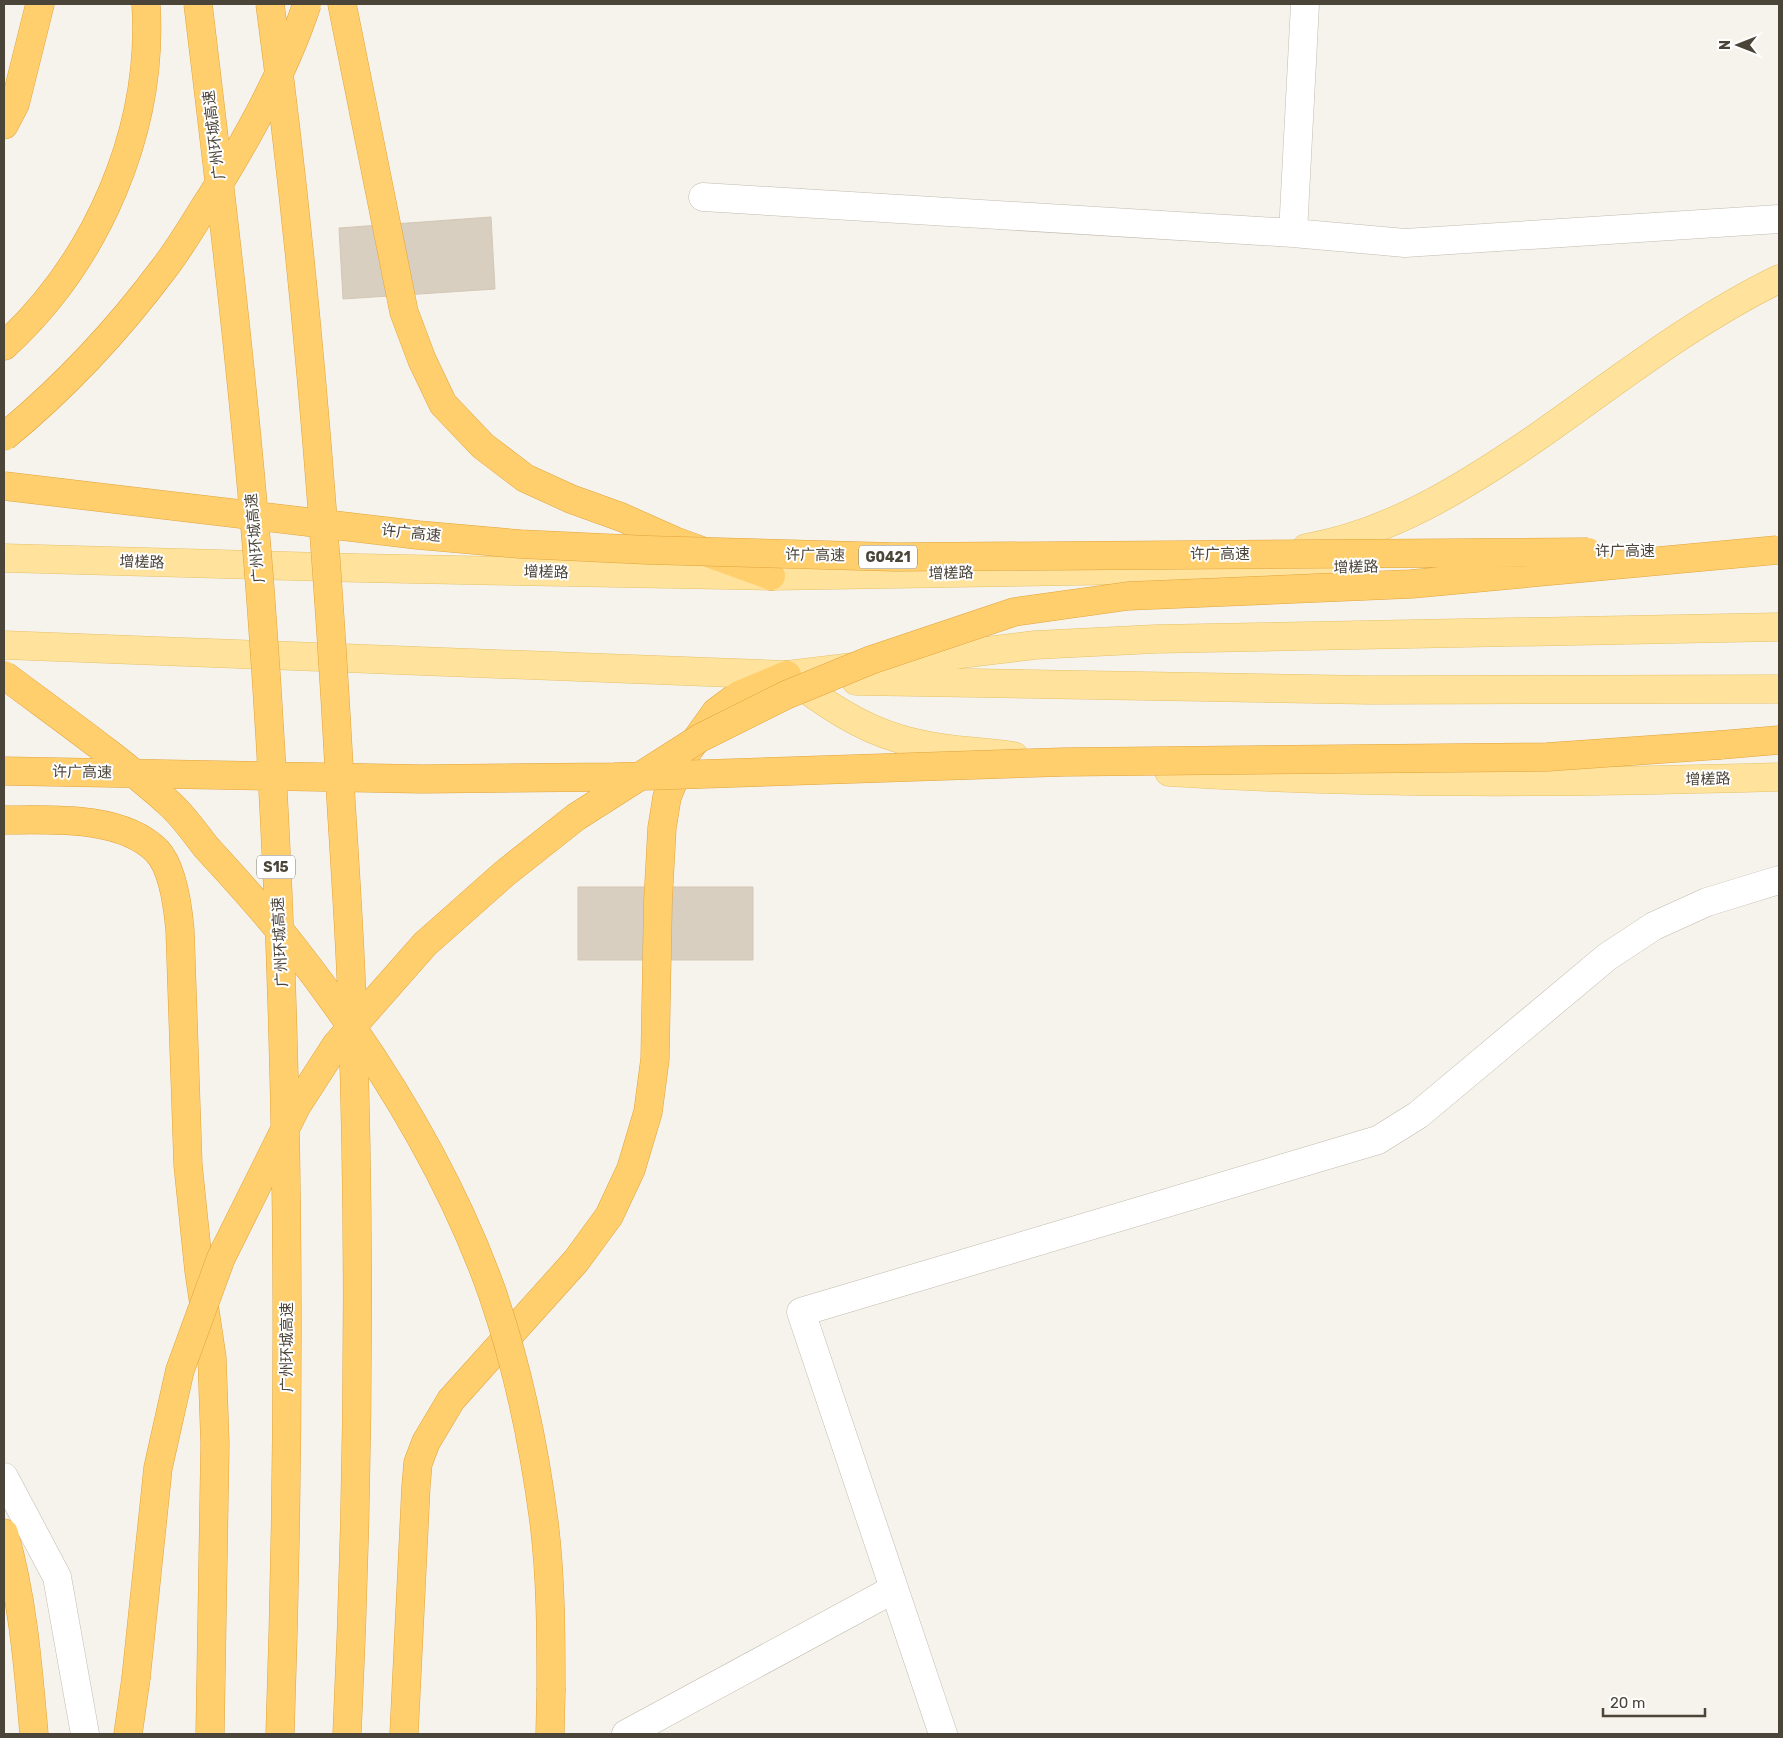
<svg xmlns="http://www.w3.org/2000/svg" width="1783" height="1738" font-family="Rubik,'Noto Sans SC',sans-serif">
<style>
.building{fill:#d8cfc1;stroke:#d3c7b4}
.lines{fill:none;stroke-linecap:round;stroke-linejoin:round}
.minor-casing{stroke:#c2bbae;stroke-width:29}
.primary-casing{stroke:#e6c16a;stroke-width:29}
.motorway-casing{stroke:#e0a43c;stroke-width:29}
.minor{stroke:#fff;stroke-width:28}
.primary{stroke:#ffe39c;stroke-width:28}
.motorway{stroke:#ffcf6e;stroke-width:28}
.motorway-bridge-casing{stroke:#e0a43c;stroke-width:29;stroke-linecap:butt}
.motorway-bridge{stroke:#ffcf6e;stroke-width:28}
.labels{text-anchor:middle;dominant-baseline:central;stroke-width:4;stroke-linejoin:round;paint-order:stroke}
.shield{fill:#fff;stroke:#817c74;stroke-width:1}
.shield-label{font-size:14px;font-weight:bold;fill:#4b4439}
.street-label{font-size:15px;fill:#4b4439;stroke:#fff}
</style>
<rect width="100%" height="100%" fill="#f6f3ec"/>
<!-- building -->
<path class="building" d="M491 217 495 289 343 299 339 228Z
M578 887H753V960H578Z"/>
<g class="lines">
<!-- minor casing -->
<g class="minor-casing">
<path id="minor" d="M703 197 1293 233 1405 243 1779 219
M1293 233 1305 4
M4 1477 57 1577 85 1734
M626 1734 894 1589
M943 1734 801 1312 1378 1140 1418 1115 1607 957 1654 926 1707 902 1779 880"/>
</g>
<!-- primary casing -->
<g class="primary-casing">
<path id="primary" d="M1306 548C1391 533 1462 488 1533 440 1612 385 1692 321 1779 279
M4 558 359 568 771 576 1323 567
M4 645 787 675 1035 645 1155 639 1779 627
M787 675C821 701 858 727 900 739 936 750 977 751 1014 756
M856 681 1370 690 1779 689
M1169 772C1371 785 1576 783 1779 777"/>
</g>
<!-- motorway casing -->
<g class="motorway-casing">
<path id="motorway" d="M342 4 404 312 422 360 443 404 483 446 525 478 571 499 621 517 675 541 771 576
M4 125 15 104 40 4
M4 346C97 261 154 130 146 4
M1720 745 1779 740
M4 820C51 820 121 815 157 851 173 868 178 908 180 930L188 1165 199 1271 212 1358 215 1444 210 1734
M4 1533C23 1599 28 1666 34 1734
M128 1734 136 1678
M404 1734 416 1486 418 1463 426 1442 451 1400 576 1261 609 1216 631 1169 648 1112 655 1059 658 901 662 828 667 797 683 758 716 712 739 695 787 675
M550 1734 551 1691"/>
</g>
<!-- minor -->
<use href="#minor" class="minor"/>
<!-- primary -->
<use href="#primary" class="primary"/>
<!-- motorway -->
<use href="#motorway" class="motorway"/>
<!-- motorway-bridge casing -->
<g class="motorway-bridge-casing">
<path id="motorway-bridge" d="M198 4C222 203 246 402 261 602 289 979 293 1357 280 1734
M270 4C304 257 325 512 339 767 343 837 348 907 351 976 361 1229 359 1482 347 1734
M4 437C65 387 118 330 165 267 182 245 196 220 211 197 248 137 285 71 307 4
M4 486 418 535 520 544 647 550 895 557 1588 552
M4 675C60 717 119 758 171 805 184 817 195 833 206 847 236 880 266 912 293 947 375 1052 447 1166 492 1292 517 1365 534 1445 544 1522 551 1578 551 1634 551 1691
M4 771 422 779 614 777 1064 762 1547 757 1720 745
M136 1678 158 1468 180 1370 221 1258 296 1107 336 1045 425 944 504 874 576 817 700 738 786 695 871 660 1014 612 1128 596 1411 584 1777 550"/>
</g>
<!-- motorway-bridge -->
<use href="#motorway-bridge" class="motorway-bridge"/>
</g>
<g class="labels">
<!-- shield labels -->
<g class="shield">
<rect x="859" y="545.5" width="58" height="23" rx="4"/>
<rect x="257" y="855.5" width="38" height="23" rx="4"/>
</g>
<g class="shield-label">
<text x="888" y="557">G0421</text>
<text x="276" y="867">S15</text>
</g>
<!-- street labels -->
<g class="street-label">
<text transform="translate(214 135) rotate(-97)">广州环城高速</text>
<text transform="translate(411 533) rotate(6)">许广高速</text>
<text transform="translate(255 538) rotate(-95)">广州环城高速</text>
<text x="1625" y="551">许广高速</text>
<text x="1220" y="554">许广高速</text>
<text transform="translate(815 555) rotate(1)">许广高速</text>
<text transform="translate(142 562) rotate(2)">增槎路</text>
<text transform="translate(1356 567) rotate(-1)">增槎路</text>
<text transform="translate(546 572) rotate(1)">增槎路</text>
<text transform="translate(951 573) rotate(-1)">增槎路</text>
<text transform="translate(82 772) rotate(1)">许广高速</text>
<text transform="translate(1708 779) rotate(-1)">增槎路</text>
<text transform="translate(280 942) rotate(-93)">广州环城高速</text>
<text transform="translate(287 1347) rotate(-90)">广州环城高速</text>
</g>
</g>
<!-- border -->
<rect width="1783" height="1738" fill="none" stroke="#4b4439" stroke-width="10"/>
<!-- north arrow -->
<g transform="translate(1738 45) rotate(270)" stroke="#ffffff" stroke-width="4" paint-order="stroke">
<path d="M0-4L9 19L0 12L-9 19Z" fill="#4b4439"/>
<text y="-8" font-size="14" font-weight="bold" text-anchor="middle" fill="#4b4439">N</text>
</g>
<!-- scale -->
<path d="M1603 1708v8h102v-8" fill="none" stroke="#4b4439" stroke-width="2.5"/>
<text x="1610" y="1708" font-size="15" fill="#4b4439" stroke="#ffffff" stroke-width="4" paint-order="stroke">20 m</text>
</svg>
